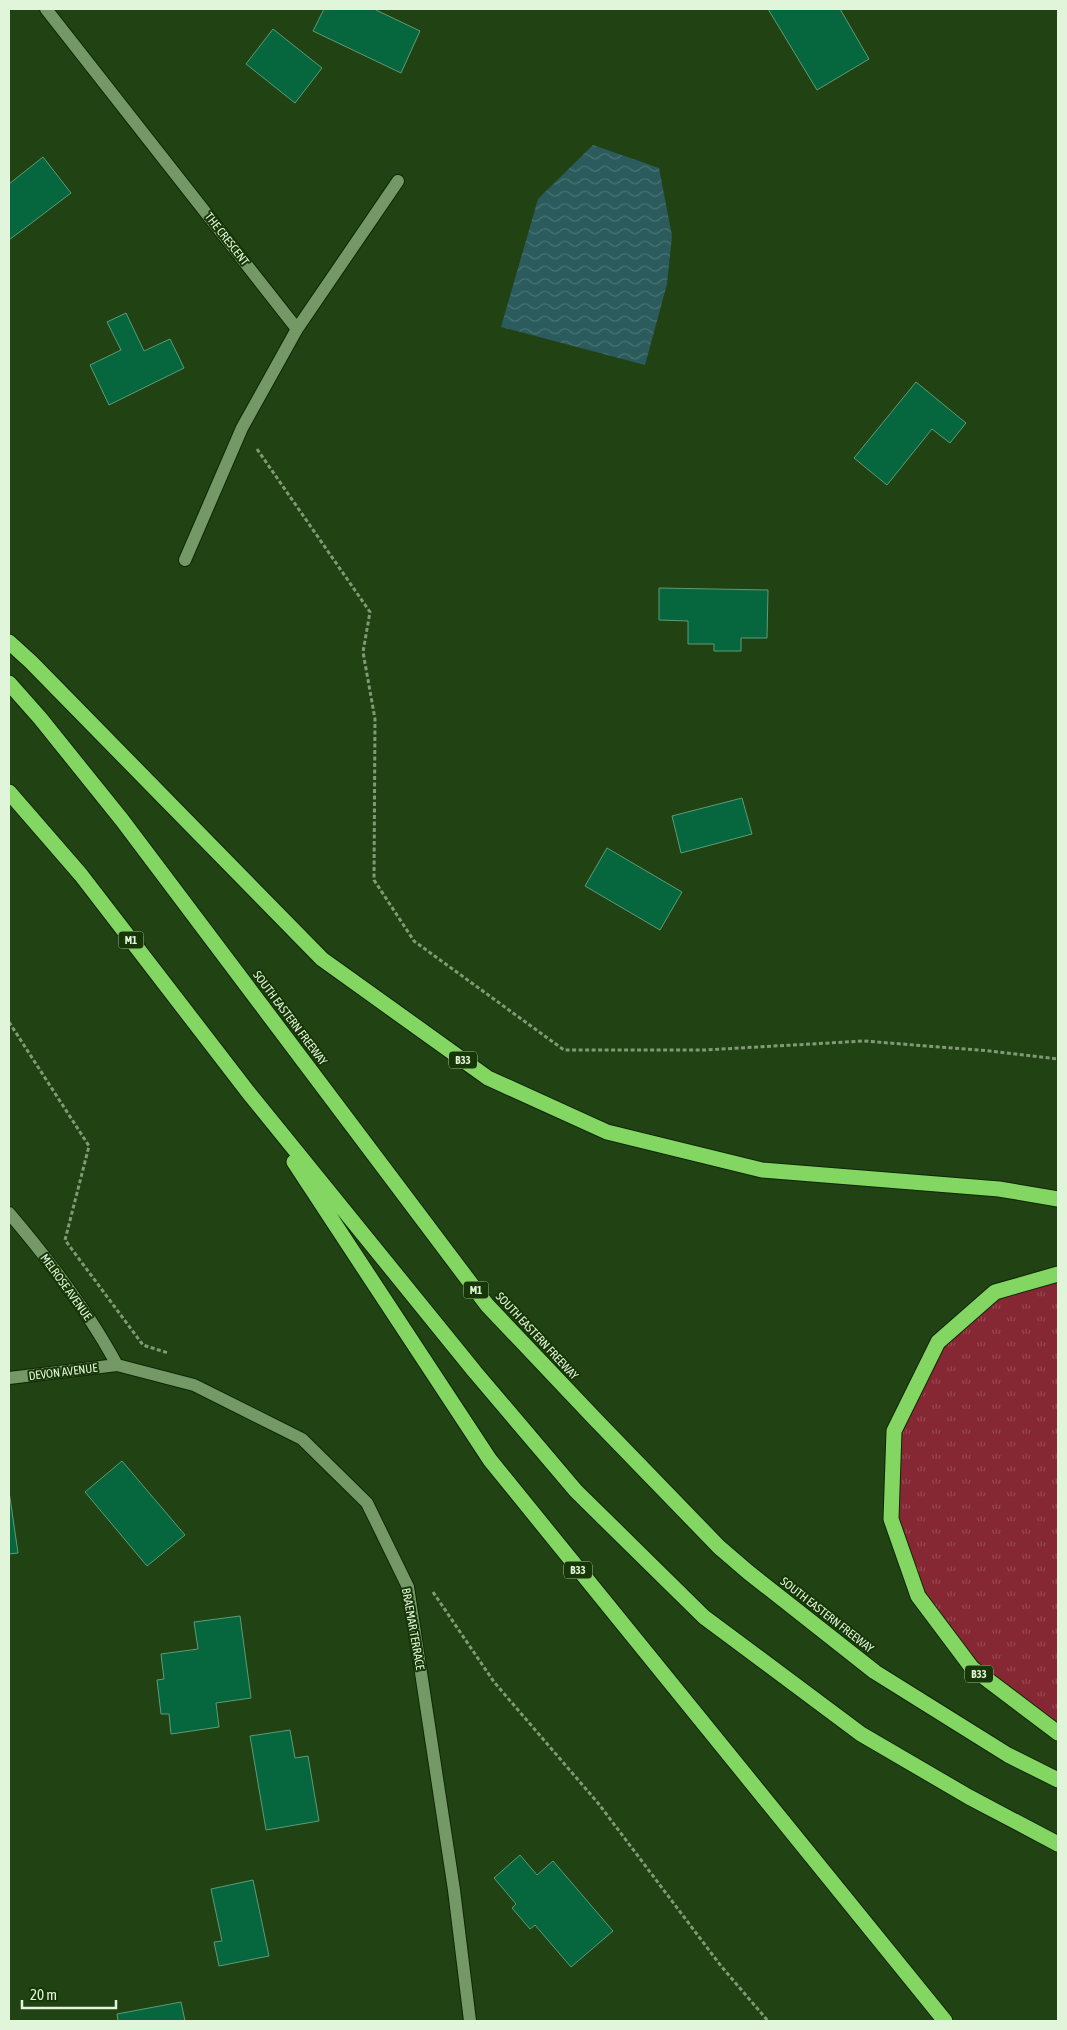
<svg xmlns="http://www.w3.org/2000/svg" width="1067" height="2030" font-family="'Asap Condensed',sans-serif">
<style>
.grass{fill:url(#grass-tufts)}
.water{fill:url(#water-waves)}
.building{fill:#06663d;stroke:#5e9b77}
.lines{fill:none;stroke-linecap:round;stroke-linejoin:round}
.street-casing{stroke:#0e2704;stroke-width:14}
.highway-casing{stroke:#0e2704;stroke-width:17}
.path{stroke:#7f9a75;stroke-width:3;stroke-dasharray:4 2.5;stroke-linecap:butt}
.street{stroke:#749967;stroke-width:12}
.highway{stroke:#84d662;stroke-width:15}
.labels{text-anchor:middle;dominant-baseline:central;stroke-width:4;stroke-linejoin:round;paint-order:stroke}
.shield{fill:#173707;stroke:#a4bc9b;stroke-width:1}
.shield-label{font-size:11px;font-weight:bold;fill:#e1f5da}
.street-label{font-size:12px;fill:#e1f5da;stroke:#173707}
</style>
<defs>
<pattern id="grass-tufts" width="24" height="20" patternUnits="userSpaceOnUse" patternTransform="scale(1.25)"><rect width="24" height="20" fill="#862834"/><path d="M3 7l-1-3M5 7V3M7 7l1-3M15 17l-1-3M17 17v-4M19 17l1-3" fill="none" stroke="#974851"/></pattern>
<pattern id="water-waves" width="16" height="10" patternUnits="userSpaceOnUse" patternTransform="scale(1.25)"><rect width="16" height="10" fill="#2b5b5c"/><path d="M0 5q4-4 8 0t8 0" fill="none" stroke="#497373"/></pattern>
</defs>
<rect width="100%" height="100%" fill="#214213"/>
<!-- grass -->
<path class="grass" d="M1058 1274V1733L972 1668 918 1596 891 1519 894 1431 938 1342 995 1292Z"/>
<!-- water -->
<path class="water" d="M593 145 659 168 672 236 667 284 645 365 501 327 538 199Z"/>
<!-- building -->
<path class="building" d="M324 9H377L376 10 420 31 401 73 313 31Z
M768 9H840L869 59 817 90Z
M273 29 322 68 295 103 246 64Z
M43 157 71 193 9 240V184Z
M126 313 144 351 170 339 184 368 109 405 90 365 121 350 107 322Z
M916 382 966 423 950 443 932 429 887 485 854 458Z
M659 588 768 590 767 638H741V651H714V644H688V621L659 620Z
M742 798 752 834 681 853 672 816Z
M607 848 682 892 660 930 585 886Z
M122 1461 185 1535 147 1566 85 1492Z
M9 1491 18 1553 9 1554Z
M240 1616 251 1698 216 1703 219 1727 171 1734 169 1714H161L157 1680 164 1679 161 1654 198 1649 194 1622Z
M290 1730 295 1758 308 1756 319 1821 266 1830 250 1736Z
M520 1855 537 1875 553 1861 613 1931 571 1967 535 1925 530 1929 512 1908 516 1904 494 1878Z
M253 1880 269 1956 219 1966 214 1942 222 1941 211 1889Z
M181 2002 185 2021H118L117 2014Z"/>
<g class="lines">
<!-- street casing -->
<g class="street-casing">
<path id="street" d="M46 9 297 329 398 181
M185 560 242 428 297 329
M9 1213C49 1260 88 1311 117 1365
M9 1378 117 1365 194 1385 302 1439 367 1503 408 1587 454 1890 470 2021"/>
</g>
<!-- highway casing -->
<g class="highway-casing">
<path id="highway" d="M9 642 31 662 322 959 488 1078 607 1132 762 1170 999 1189 1058 1199
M9 683 40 718 122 820 487 1305 596 1420 719 1547 748 1572 875 1672 1008 1755 1058 1780
M9 792 81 875 248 1092 475 1372 576 1491 704 1617 861 1734 969 1797 1058 1844
M294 1162 490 1460 945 2021
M1058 1274 995 1292 938 1342 894 1431 891 1519 918 1596 972 1668 1058 1733"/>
</g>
<!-- path -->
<path class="path" d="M257 449 370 612 363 652 375 719 374 880 414 941 564 1050H704L864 1041 990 1051 1058 1059
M9 1022 89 1146 65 1240 143 1345 168 1353
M433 1592 494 1682 598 1803 721 1966 768 2021"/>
<!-- street -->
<use href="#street" class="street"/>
<!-- highway -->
<use href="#highway" class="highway"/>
</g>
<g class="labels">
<!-- shield labels -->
<g class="shield">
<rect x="118.5" y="931.5" width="25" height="17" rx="4"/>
<rect x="449" y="1051.5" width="28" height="17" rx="4"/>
<rect x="463.5" y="1281.5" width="25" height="17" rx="4"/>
<rect x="564" y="1561.5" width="28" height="17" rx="4"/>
<rect x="965" y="1665.5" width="28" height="17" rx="4"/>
</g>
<g class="shield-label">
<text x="131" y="940">M1</text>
<text x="463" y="1060">B33</text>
<text x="476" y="1290">M1</text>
<text x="578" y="1570">B33</text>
<text x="979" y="1674">B33</text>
</g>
<!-- street labels -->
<g class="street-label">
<text transform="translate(227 239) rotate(52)">THE CRESCENT</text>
<text transform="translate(290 1018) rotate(53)">SOUTH EASTERN FREEWAY</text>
<text transform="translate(66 1287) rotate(54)">MELROSE AVENUE</text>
<text transform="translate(537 1336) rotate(47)">SOUTH EASTERN FREEWAY</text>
<text transform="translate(63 1372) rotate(-7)">DEVON AVENUE</text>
<text transform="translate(827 1615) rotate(38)">SOUTH EASTERN FREEWAY</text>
<text transform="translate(413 1629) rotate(80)">BRAEMAR TERRACE</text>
</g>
</g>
<!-- border -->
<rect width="1067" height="2030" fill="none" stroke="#e1f5da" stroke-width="20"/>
<!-- scale -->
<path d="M22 2000v8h94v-8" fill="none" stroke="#e1f5da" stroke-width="2.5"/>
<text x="30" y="2000" font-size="15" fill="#e1f5da" stroke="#173707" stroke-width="4" paint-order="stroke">20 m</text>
</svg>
